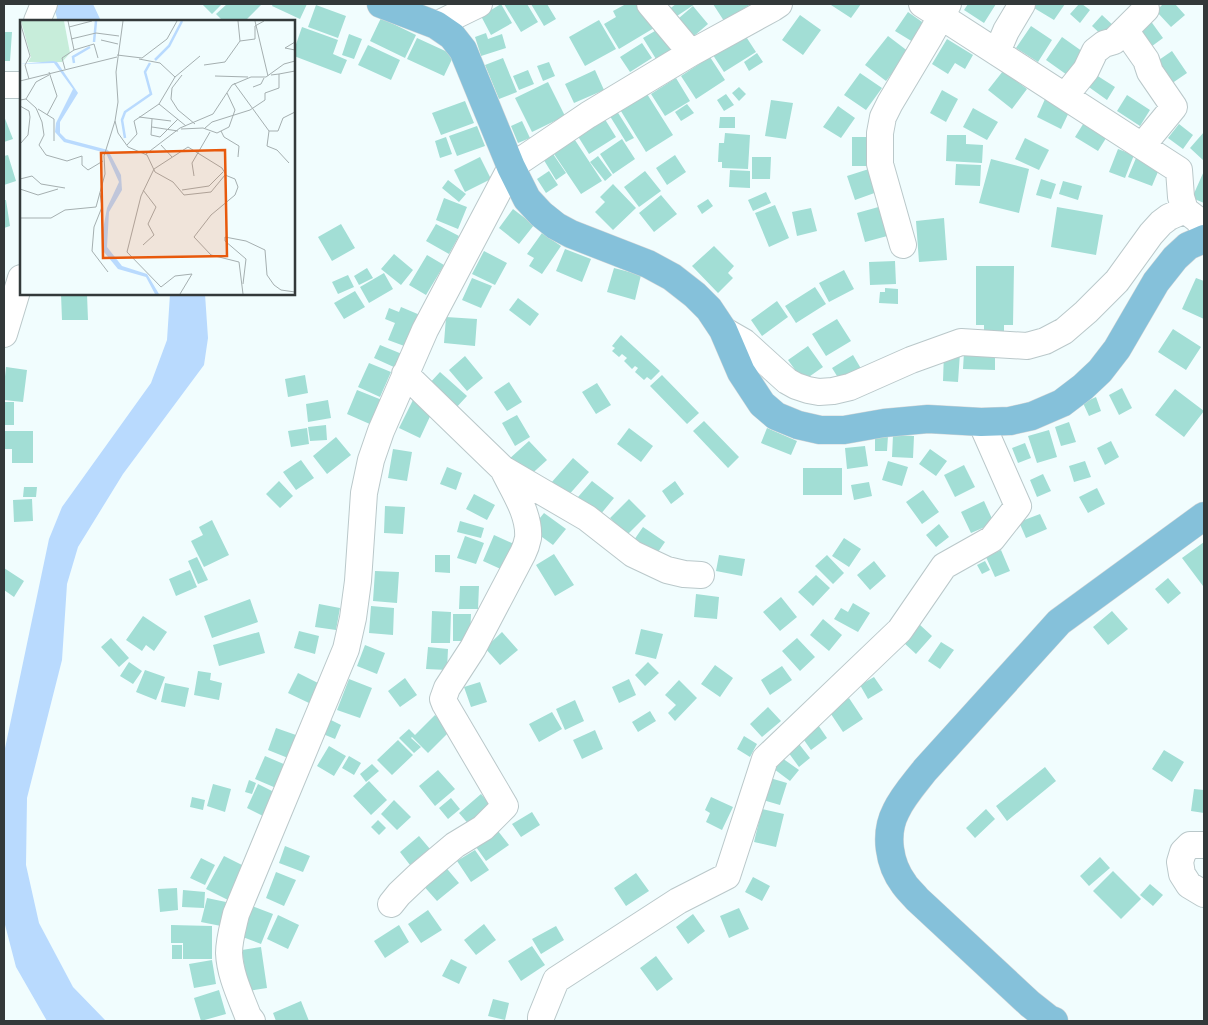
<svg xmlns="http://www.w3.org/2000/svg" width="1208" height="1025" font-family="'Work Sans',sans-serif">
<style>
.water{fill:#b9dafe}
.building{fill:#a2ded5}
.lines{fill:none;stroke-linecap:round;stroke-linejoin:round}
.minor-casing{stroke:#bac8ca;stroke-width:28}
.major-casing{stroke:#d6d7d8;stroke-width:29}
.minor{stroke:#fff;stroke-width:26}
.major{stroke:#85c1da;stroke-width:28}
.inset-river{fill:none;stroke:#b9dafe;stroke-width:2.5}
.inset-road{fill:none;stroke:#a5afb0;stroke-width:1}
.view{fill:#e8590c;fill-opacity:0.15;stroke:#e8590c;stroke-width:2.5}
.inset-edge{fill:none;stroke:#33393a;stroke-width:2.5}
</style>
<rect width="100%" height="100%" fill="#f1fdfe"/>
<!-- water -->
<path class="water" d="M44 4H93L101 21H56L57 18 54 8Z
M170 294H205L208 338 204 365 123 474 78 547 67 584 62 660 27 798 26 865 39 923 73 987 106 1021H47L16 967 4 921V753L49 539 62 507 151 383 167 340Z"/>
<!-- building -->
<path class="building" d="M202 4H222L212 14Z
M227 4H262L245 21H223L216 14Z
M273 4H307L300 19 272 6Z
M501 4 512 23 491 35 481 16Z
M504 4H527L538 22 521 32Z
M531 4H547L556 19 544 26Z
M626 4H639L654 28 619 49 604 24 616 17 613 11Z
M676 4H695L674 18 668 10Z
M713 4H751L724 21Z
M832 4H861L851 18 831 5Z
M968 4H996L984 23 964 10Z
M1037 4H1065L1054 20 1034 8Z
M1079 4H1082L1090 10 1080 23 1070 14Z
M1163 4H1175L1185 15 1171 27 1156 11Z
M316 5 346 16 338 38 308 27Z
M693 6 708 24 694 36 679 18Z
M908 12 925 24 913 42 895 31Z
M800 15 821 30 803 55 782 40Z
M1102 15 1116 28 1106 39 1092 26Z
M381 18 416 35 405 58 370 41Z
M599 20 616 49 585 66 569 37Z
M1150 20 1163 38 1144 52 1131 33Z
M1031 26 1052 40 1038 62 1016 48Z
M302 27 338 40 333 54 347 60 341 74 294 56V50Z
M660 28 672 50 656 59 643 38Z
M4 32H12L10 61H4Z
M743 32 756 52 724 72 711 52Z
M486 33 488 39 502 34 506 48 481 56 475 37Z
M349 34 362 39 354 59 342 55Z
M888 36 909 52 886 81 865 65Z
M1062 37 1086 54 1070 77 1046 60Z
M417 38 454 55 444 76 407 59Z
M947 39 973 55 965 69 955 63 948 74 932 64Z
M642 43 652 58 630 72 620 57Z
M368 45 400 60 391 80 358 65Z
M1172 51 1187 73 1168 86 1153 64Z
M757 53 763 62 749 71 744 62Z
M710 57 725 80 696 99 681 76Z
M503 58 517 92 499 99 485 65Z
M549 62 555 76 543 81 537 66Z
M528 70 534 84 519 90 513 76Z
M595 70 604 90 574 103 565 84Z
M1003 71 1027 89 1012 109 988 90Z
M860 73 882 88 866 110 844 95Z
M1093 73 1115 87 1107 100 1086 85Z
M676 78 690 101 665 116 651 94Z
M548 82 565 116 532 132 515 98Z
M642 86 673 135 646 152 616 103Z
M739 87 746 94 739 101 732 93Z
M942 90 958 99 946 122 930 113Z
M726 94 734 105 724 111 717 100Z
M1127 95 1150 110 1140 126 1117 111Z
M1045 99 1070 110 1061 129 1037 117Z
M771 100 793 103 786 139 765 136Z
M465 101 474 123 441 135 432 113Z
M687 104 694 113 681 121 675 112Z
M838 106 855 118 841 138 823 127Z
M615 108 634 138 626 142 608 113Z
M973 108 998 122 987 140 963 127Z
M601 113 616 137 589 154 574 130Z
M4 116 13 139 4 142Z
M720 117H735V128H719Z
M522 121 530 138 518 143 511 126Z
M1085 121 1108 135 1098 151 1075 137Z
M1179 124 1193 135 1183 149 1168 138Z
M477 126 485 146 457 156 449 136Z
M1204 132V161L1190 148Z
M725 133 750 135 748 169 722 168V162H718L719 143H724Z
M571 134 602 181 581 194 550 148Z
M947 135H966V144L983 145 982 163 946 161Z
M446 137 452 154 440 158 435 141Z
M852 137H869V166H852Z
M1025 138 1049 150 1039 170 1015 159Z
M622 139 635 159 613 174 600 154Z
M1118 149 1134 155 1125 178 1109 172Z
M551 151 566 173 556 180 542 157Z
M8 155 16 181 4 185V156Z
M675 155 686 172 667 185 656 168Z
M598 156 612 175 605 181 590 162Z
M480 157 491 179 465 192 454 170Z
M752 157H771L770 179H752Z
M1136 158 1160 167 1152 186 1128 177Z
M991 159 1029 169 1019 213 979 203Z
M956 164 981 165 980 186 955 185Z
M872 168 880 191 855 200 847 176Z
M730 170 750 171V188L729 187Z
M549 171 558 185 546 193 537 179Z
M645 171 661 191 639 207 624 187Z
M1204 171V203L1192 198Z
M1041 179 1056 184 1051 199 1036 195Z
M448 180 466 194 459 202 442 188Z
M1063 181 1082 186 1078 200 1059 194Z
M613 184 636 208 613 230 595 212 605 202 600 197Z
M766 192 771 203 753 211 748 200Z
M661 195 677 214 654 232 639 213Z
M444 198 467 207 458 229 436 220Z
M708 199 713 206 702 214 697 206Z
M4 200H6L10 226 4 228Z
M775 205 789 238 769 247 755 213Z
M882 206 891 235 865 242 857 213Z
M1057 207 1103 215 1096 255 1051 247Z
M811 208 817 231 797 236 792 212Z
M513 209 534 225 519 244 499 228Z
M944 218 947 260 919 262 916 221Z
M341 224 355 248 332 261 318 237Z
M436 224 459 236 449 254 426 241Z
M542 233 561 246 542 274 529 266 534 258 527 254Z
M714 246 734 266 728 273 733 278 718 293 692 266Z
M565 249 591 259 582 282 556 271Z
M484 251 507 263 495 285 472 274Z
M394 254 413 270 401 285 381 269Z
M427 255 444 265 426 295 409 285Z
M895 261 896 284 870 285 869 262Z
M976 266H1014L1013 325H1004V333H984V325H976Z
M367 268 373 278 359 285 354 276Z
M614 268 641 275 635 300 607 292Z
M844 270 854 289 829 302 819 283Z
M384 273 393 289 369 303 360 287Z
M348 275 354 287 338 294 332 282Z
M472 278 492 286 481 308 462 300Z
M1196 278 1204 281V319L1182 309Z
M815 287 826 304 796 323 785 306Z
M885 288 898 289V304L879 303 880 292H885Z
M355 291 365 307 344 319 334 303Z
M61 294H87L88 320H62Z
M518 298 539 314 530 326 509 310Z
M777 301 788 317 762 336 751 320Z
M401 307 420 315 407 347 388 340 395 323 385 319 389 308 399 312Z
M446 317 477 319 475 346 444 343Z
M837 319 851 341 826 356 812 334Z
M1173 329 1201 347 1186 370 1158 352Z
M621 335 660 371 651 380 647 377 644 380 635 372 638 368 635 366 632 369 624 361 627 358 622 354 619 357 612 351 615 348 612 346Z
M380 345 402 354 396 368 374 358Z
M808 346 823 367 803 381 788 360Z
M944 352 960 353 958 382 943 381Z
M964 352 995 353V370L963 369Z
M853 355 863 372 842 384 832 368Z
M465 356 483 378 467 391 449 370Z
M369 363 391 372 380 397 358 387Z
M6 367 27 370 23 402 4 400V386Z
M440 372 467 396 455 409 428 385Z
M305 375 308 393 288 397 285 379Z
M662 375 699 413 687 424 650 386Z
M509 382 522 402 507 411 494 392Z
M597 383 611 405 596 414 582 392Z
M1122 388 1132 408 1119 415 1109 395Z
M1175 389 1204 411 1184 437 1155 415Z
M357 390 382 400 372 425 347 414Z
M1096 397 1101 411 1089 416 1083 403Z
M328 400 331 418 308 422 306 404Z
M413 400 433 410 420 438 399 428Z
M4 402H14V425H4Z
M517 415 530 437 515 446 502 423Z
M704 421 739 457 728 468 693 431Z
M1069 422 1076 442 1061 446 1055 427Z
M326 425 327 440 310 441 308 427Z
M307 428 309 444 291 447 288 431Z
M629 428 653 446 641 462 617 444Z
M767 428 797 441 791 455 761 443Z
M1049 430 1057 457 1037 463 1028 436Z
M5 431H33V463H12V449H5Z
M875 435 888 436 887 451H875Z
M893 435 914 436 913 458 892 457Z
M336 437 351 455 327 474 313 456Z
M529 441 547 460 526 479 508 460Z
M1111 441 1119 457 1105 465 1097 448Z
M1025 443 1031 458 1018 463 1012 448Z
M865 446 868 466 847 469 845 448Z
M393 449 412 452 407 481 388 478Z
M930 449 947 461 936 476 919 464Z
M573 458 589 472 567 497 551 483Z
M301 460 314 478 296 490 283 472Z
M888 461 908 467 902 486 882 480Z
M1085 461 1091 477 1074 482 1069 466Z
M964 465 975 487 955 497 944 475Z
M447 467 462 473 456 490 440 484Z
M803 468H842V495H803Z
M1043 474 1051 491 1037 497 1030 480Z
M279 481 293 496 280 508 266 494Z
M592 481 614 498 600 515 578 497Z
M675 481 684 494 671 504 662 491Z
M869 482 872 496 854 500 851 485Z
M24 487H37L36 497H23Z
M1097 488 1105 504 1088 513 1079 497Z
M923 490 939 512 922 524 906 502Z
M474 494 495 505 487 520 466 509Z
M32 499 33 521 14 522 13 500Z
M629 499 646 516 627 535 610 518Z
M984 501 994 523 971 533 961 512Z
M385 506 405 507 403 534 384 533Z
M544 513 566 529 553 545 531 529Z
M1040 514 1047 529 1026 538 1019 522Z
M212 520 229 555 204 567 191 541 203 535 199 527Z
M460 521 484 528 481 538 457 532Z
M939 524 949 537 936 547 926 535Z
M643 527 665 542 656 555 634 540Z
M494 535 516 545 505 571 483 561Z
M465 536 484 543 476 564 457 558Z
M844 538 861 549 849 567 832 556Z
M1204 542V585L1203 586 1182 558Z
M1001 550 1010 571 995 577 986 557Z
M554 554 574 585 555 596 536 565Z
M435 555H450V573L435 572Z
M719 555 745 559 742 576 716 571Z
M827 555 844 573 833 584 815 566Z
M197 557 208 580 198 584 188 561Z
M874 561 886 576 870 590 857 575Z
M985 561 990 570 982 574 977 565Z
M4 568 24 581 14 597 4 590Z
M190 570 197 587 176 596 169 579Z
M375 571 399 572 397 603 373 601Z
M816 575 830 588 813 606 798 592Z
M1168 578 1181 593 1168 604 1155 589Z
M460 586H479L478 609H459Z
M696 594 719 597 717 619 694 617Z
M781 597 797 617 780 631 763 612Z
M250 599 258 622 212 638 204 616Z
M853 603 870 613 858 632 834 619 841 608 848 612Z
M319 604 340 608 336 630 315 627Z
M371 606 394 608 393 635 369 633Z
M432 611 451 612 450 643H431Z
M1112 611 1128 629 1108 645 1093 627Z
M453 614H471L470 641H453Z
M143 616 167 632 154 651 146 645 142 651 126 640Z
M823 619 842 635 829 651 810 635Z
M919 624 932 636 916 654 903 642Z
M641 629 663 634 656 659 635 654Z
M299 631 319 636 315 654 294 648Z
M259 632 265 653 219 666 213 645Z
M502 632 518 650 500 665 485 648Z
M111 638 129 658 119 667 101 647Z
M797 638 815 657 800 671 782 651Z
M941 642 954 650 940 669 928 661Z
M365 645 385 653 377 674 357 666Z
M428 647 448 649 447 670 426 669Z
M129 662 142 671 133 684 120 676Z
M648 662 659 673 645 686 635 675Z
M715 665 733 678 720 697 701 684Z
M782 666 792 680 770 695 761 680Z
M145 670 165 677 156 700 136 692Z
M198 671 211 673 210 680 222 683 219 700 194 695Z
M298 673 318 683 309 703 288 693Z
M874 677 883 690 868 699 860 685Z
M405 678 417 695 400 707 388 691Z
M349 679 372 688 360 718 337 710Z
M629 679 636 695 619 703 612 687Z
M679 680 697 698 675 721 668 713 676 705 665 695Z
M480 682 487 702 471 707 464 687Z
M165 683 189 688 185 707 161 702Z
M849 698 863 719 843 732 829 711Z
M575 700 584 721 565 730 556 709Z
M768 707 781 721 762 737 750 724Z
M650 711 656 721 638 732 632 722Z
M552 712 562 729 539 742 529 724Z
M435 715 450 731 428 753 412 737 411 738 421 747 414 753 399 738 409 729 415 735Z
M329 719 341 725 335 739 323 734Z
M816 722 827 738 811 750 799 733Z
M276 728 296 735 288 758 268 750Z
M595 730 603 749 582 759 573 740Z
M744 736 757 744 750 757 737 749Z
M398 740 413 755 392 775 377 760Z
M799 744 810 758 799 767 788 752Z
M329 746 346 756 334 776 317 766Z
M1164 750 1184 762 1172 782 1152 769Z
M265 756 286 765 276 788 255 779Z
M349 756 361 763 354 775 342 768Z
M782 758 799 770 790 781 774 769Z
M372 764 379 771 366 782 360 774Z
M1045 767 1056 781 1007 821 996 806Z
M438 770 455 789 435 806 419 786Z
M770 778 787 783 780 805 763 800Z
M249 780 256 783 252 794 245 792Z
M369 781 387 800 371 815 353 796Z
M213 784 231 789 225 812 207 806Z
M258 784 274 792 263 816 247 808Z
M1194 789 1204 790V813L1191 811Z
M481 794 493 808 471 827 459 813Z
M192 797 205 800 203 810 190 807Z
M711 797 733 807 722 830 706 822 710 813 705 810Z
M451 798 460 809 448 819 439 808Z
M394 800 411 817 397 830 381 814Z
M762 809 784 814 776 847 754 842Z
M986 809 995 819 975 838 966 828Z
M532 812 540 825 521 837 512 824Z
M378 820 386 828 379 835 371 827Z
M498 831 509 845 486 861 476 847Z
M419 836 430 849 410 865 400 852Z
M285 846 310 856 303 872 279 863Z
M475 850 489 870 471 882 457 861Z
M224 856 246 867 228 900 206 889Z
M1100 857 1110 868 1089 886 1080 876Z
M201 858 215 865 205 885 190 878Z
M443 864 459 883 437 901 421 883Z
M1113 871 1141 899 1121 919 1093 891Z
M276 872 296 880 284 906 266 898Z
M636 873 649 891 626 906 614 888Z
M753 877 770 886 762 901 745 892Z
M1150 884 1163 895 1153 906 1140 895Z
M177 888 178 910 160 912 158 889Z
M183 890 205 892 204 908 182 907Z
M207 898 226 902 221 926 201 922Z
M252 906 273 914 261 944 240 936Z
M739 908 749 929 729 938 720 916Z
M428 910 442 930 421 943 408 924Z
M693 914 705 931 688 944 676 927Z
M278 915 299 925 288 949 267 939Z
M484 924 496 940 476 955 464 940Z
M171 925 212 926V959H183V943H171Z
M399 925 409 942 385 958 374 941Z
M556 926 564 940 541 954 532 939Z
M172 945H182V959H172Z
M532 946 545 965 521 981 508 961Z
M261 947 267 988 248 991 242 950Z
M656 956 673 979 657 991 640 968Z
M451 959 467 967 459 984 442 976Z
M212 960 216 984 194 988 189 964Z
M219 990 226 1014 201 1021 194 998Z
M493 999 509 1003 505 1020 488 1016Z
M301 1001 309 1021H276L273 1013Z"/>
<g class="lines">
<!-- minor casing -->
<g class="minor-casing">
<path id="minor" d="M650 4 691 53
M922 4 1179 170 1181 197 1185 210 1198 220 1204 229
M37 21 44 4
M436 25 479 4
M1125 30 1146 60 1150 72 1174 107 1142 146
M997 52 1006 31 1022 4
M4 85H21
M1065 96 1086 70 1095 51 1104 44 1114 41 1146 9
M903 245 880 164V133L883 117 890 103 930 36 948 4
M723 330 744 342 787 381 796 386 808 390 819 392 833 391 850 387 911 360 961 342 1027 346 1045 341 1064 331 1086 312 1117 281 1151 234 1161 223 1169 217 1185 210
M4 334 21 278
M405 374 503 469 587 518 633 554 667 570 684 574 701 575
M1204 845H1190L1183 852 1180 862 1182 874 1189 885 1204 894
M391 904 399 894 418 876 455 845 483 828 505 806 445 704 443 699 447 688 473 648 523 553C525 549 527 543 528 538 530 514 513 490 503 469
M252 1021 248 1016C240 995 230 975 229 953 229 940 233 927 236 914L346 649 353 618 358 581 364 493 371 460 381 431 425 330 511 167 588 115 691 53 773 8 779 4
M541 1021V1017L556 980 678 901 727 876 765 759 900 630 944 566 992 539 1018 506 981 422"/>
</g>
<!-- major casing -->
<g class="major-casing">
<path id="major" d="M381 4 436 25 452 36 463 50 511 167 527 199 541 214 556 226 571 234 648 264 672 277 695 295 709 309 723 330 741 372 762 404 776 416 798 425 820 430H844L884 423 928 419 981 422 1010 421 1032 416 1062 403 1083 387 1100 371 1117 349 1156 282 1175 258 1188 246 1204 239
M1054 1021 1049 1019 1030 1004 917 899C913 894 908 890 904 884 889 864 884 834 896 811 903 796 915 783 925 770L1059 622 1204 516"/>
</g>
<!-- minor -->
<use href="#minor" class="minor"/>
<!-- major -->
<use href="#major" class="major"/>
</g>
<!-- overview -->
<g transform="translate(20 20)">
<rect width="275" height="275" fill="#f1fdfe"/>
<path d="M1 1H44L50 33 42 42H8L11 37Z" fill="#c7edda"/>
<path d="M33 41 37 42 58 73 40 102V113L46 119 88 130 101 155 102 170 89 192 87 227 102 246 127 254 139 274H135L126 257 98 249 84 232 82 215 87 188 99 162 86 133 44 122 35 112 36 103 53 69 34 43 0 44Z" fill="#b9dafe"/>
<path class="inset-river" d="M74 22 76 1M135 40 149 26 162 1M54 43 53 37 70 27M105 118 102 100 105 92 131 74 125 52 130 43"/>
<path class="inset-road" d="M103 1 96 52 98 82 95 101 98 113 108 127 127 135 135 152 153 162 164 175 191 172 205 155 215 159 218 167 215 175 191 195 174 217 191 235 219 242 223 274M218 1 220 21 235 19V6L244 1M235 1 248 56M0 2 10 36 5 45 9 59M49 7 72 1M51 19 76 13 99 16M81 20 98 24M275 22 265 28 275 30M54 30 74 24 78 38M97 35 122 38 147 19 157 1M119 39 140 43 155 57M184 45 205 42 220 21M45 49 42 38 54 30 48 1M259 54 275 51M162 55 152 68 151 79 158 90 175 104M195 56 228 57M0 61 97 37M214 63 249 111 247 126 257 130 269 143M233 67 241 64 244 58M6 79 16 88 22 102 24 115 19 125 26 135 47 141 62 136V145L68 150 83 141M0 80 6 79 16 62 29 55M139 84 166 106M0 86 9 91 10 97 8 115 0 124M18 89 34 99V121M27 95 37 76 29 52M119 97 151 101M132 99 131 115 140 117 158 99M132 107 158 111M185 108 192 102 230 90 245 80V73L259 68V54L251 55M161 109 183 108 197 113 209 107 215 90 207 73M201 111 204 117 219 126 218 137M249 111H258L263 98 275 92M107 125 117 114 114 101 139 84 155 57 180 36M141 125 152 137M126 134 160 108 193 94 212 65 231 57H246L264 44 275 41M174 156 172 143 190 112M0 159 12 156 21 164 45 168M0 169 18 175 38 169M162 170 189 166 203 152M80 173 82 187 74 207 72 231 88 252M0 198H31L45 190 76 187 85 154 84 136 95 101M123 225 134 215 128 204 136 187 123 170M223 264 226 239 205 221V217L226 221 245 230 247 255 254 265 261 270 275 272M160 274 172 254 155 256 141 267 107 232 121 176 134 149 168 127 202 148 206 155"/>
<path class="view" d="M205 130 207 236 83 238 81 133Z"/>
<rect width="275" height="275" class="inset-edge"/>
</g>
<!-- border -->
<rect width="1208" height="1025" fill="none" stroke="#33393a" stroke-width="10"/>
</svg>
